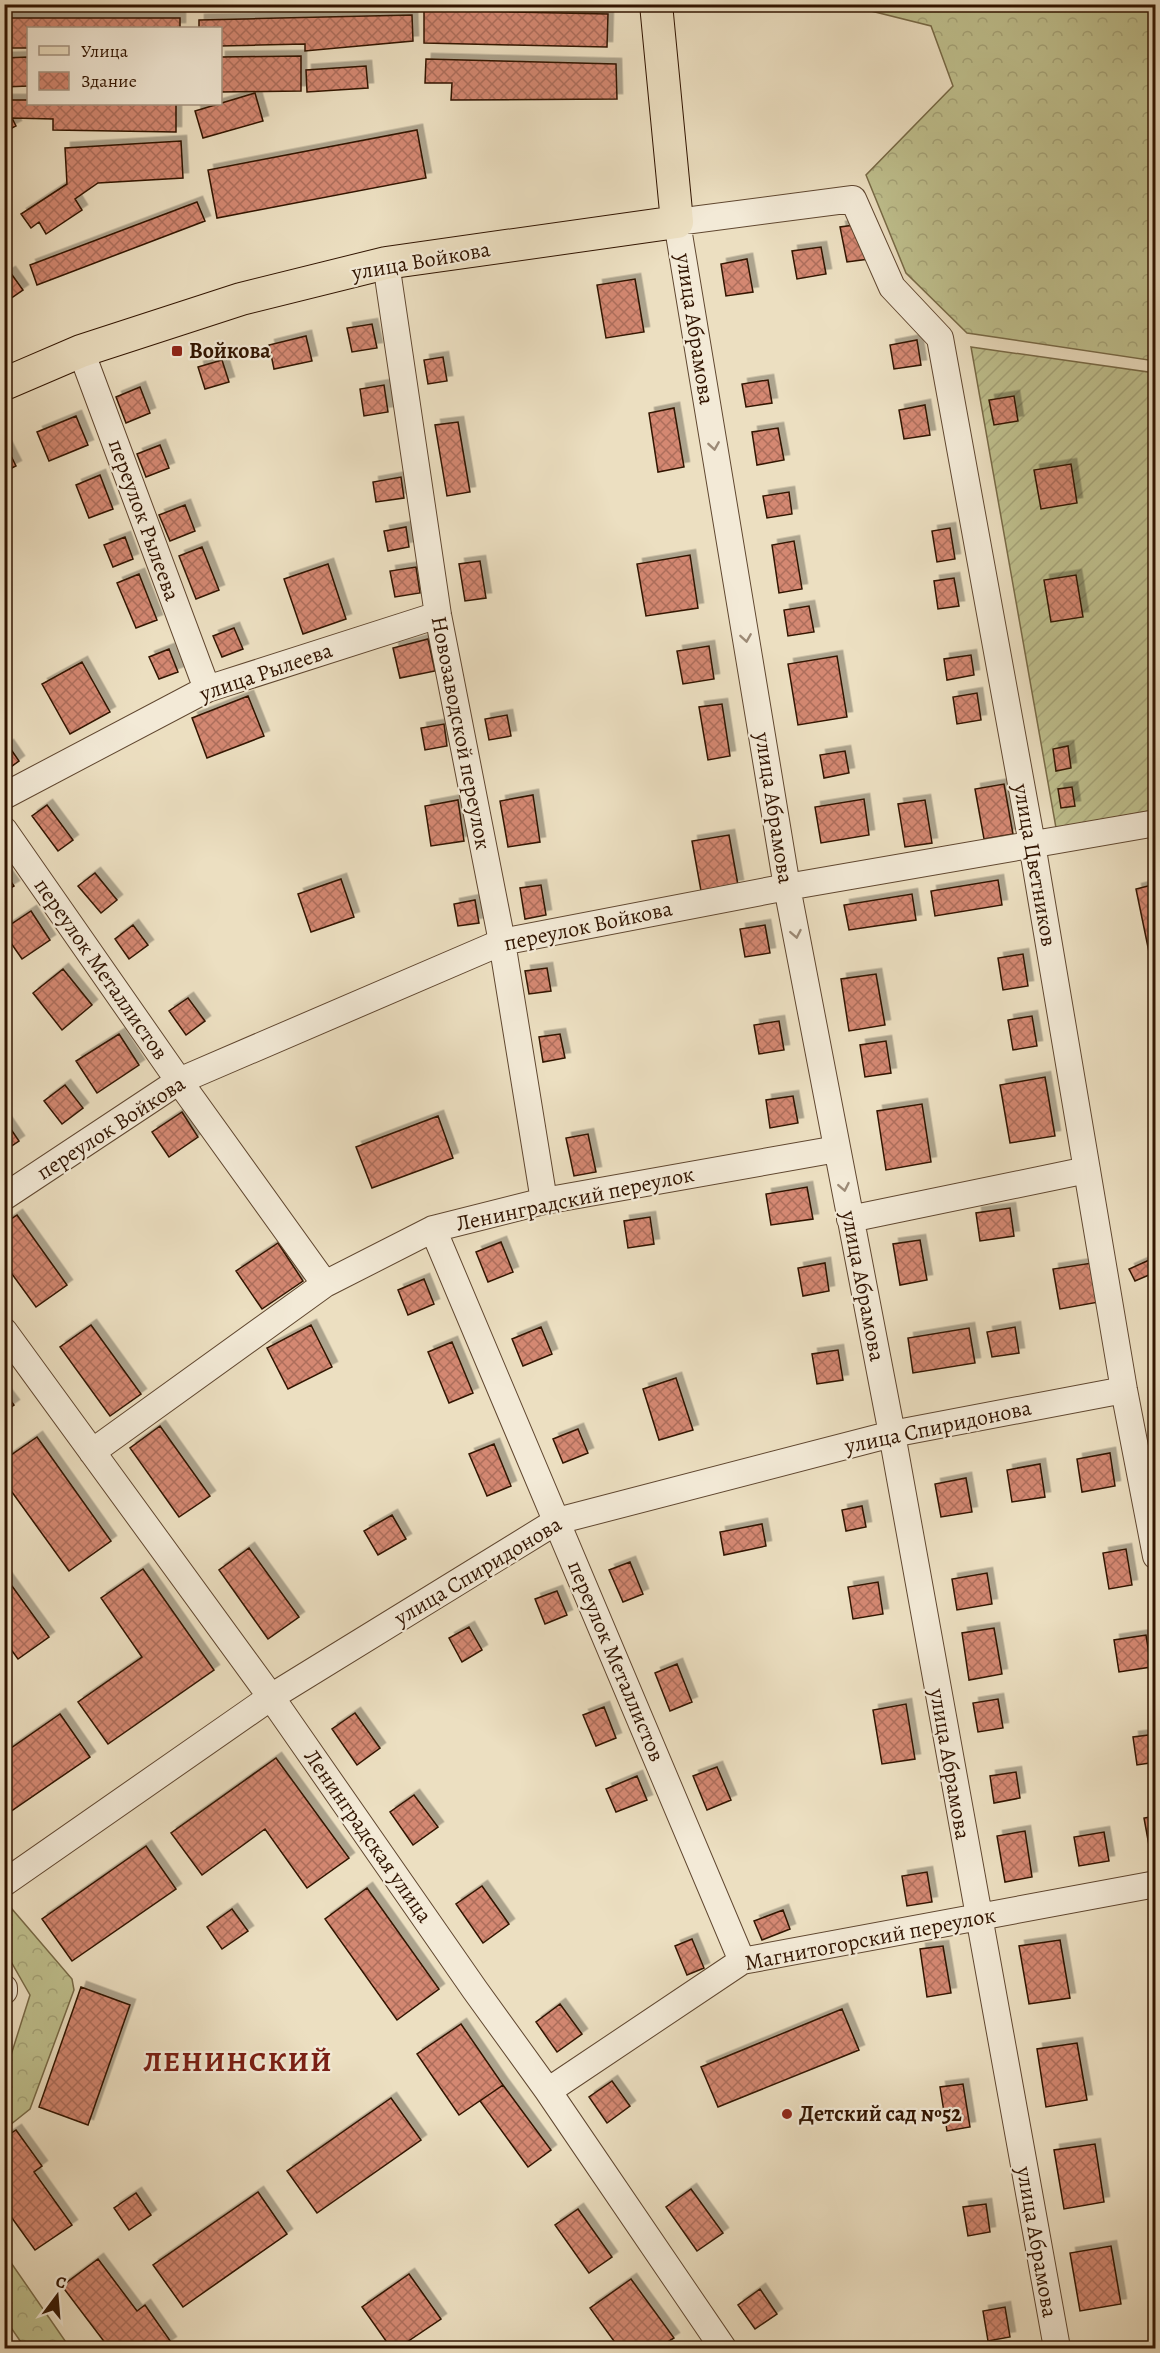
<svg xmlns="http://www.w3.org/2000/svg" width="1160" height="2353" font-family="Alegreya,serif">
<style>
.forest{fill:url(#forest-crowns);stroke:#786a47;stroke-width:1.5}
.garden{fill:url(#garden-furrows);stroke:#786a47;stroke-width:1.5}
.building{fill:url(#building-cross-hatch);stroke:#311400;stroke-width:1.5;filter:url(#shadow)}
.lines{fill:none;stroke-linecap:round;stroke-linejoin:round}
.minor-casing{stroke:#604730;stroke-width:28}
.major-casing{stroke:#311400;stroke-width:34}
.minor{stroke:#f3ead7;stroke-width:26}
.major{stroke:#ecdfc1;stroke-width:32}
.oneway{stroke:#9c8a76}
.poi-dot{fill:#8f2418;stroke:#f3ead7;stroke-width:2}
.labels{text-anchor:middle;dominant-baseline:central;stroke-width:4.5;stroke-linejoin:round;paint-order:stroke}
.street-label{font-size:22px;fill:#311400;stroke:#f3ead7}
.poi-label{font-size:22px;font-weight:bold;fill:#311400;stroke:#f3ead7;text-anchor:start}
.district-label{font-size:28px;font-weight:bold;letter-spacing:1.5px;fill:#7a1f14;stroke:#f3ead7}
</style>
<defs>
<pattern id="forest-crowns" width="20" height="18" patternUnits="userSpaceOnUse" patternTransform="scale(1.5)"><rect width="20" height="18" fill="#bfc08e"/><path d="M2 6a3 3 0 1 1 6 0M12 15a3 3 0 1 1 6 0" fill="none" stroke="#a5a479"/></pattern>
<pattern id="garden-furrows" width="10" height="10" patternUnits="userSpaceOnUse" patternTransform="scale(1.5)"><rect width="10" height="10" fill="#bfc08e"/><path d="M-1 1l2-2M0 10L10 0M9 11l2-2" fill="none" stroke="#a5a479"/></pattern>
<pattern id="building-cross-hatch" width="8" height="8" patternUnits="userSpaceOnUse" patternTransform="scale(1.5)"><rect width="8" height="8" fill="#d48872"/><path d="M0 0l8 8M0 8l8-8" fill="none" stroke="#ad6e5b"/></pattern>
<filter id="shadow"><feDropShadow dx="5.5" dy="-5.5" stdDeviation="0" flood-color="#0004"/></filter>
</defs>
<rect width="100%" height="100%" fill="#ecdfc1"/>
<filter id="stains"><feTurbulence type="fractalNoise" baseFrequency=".00333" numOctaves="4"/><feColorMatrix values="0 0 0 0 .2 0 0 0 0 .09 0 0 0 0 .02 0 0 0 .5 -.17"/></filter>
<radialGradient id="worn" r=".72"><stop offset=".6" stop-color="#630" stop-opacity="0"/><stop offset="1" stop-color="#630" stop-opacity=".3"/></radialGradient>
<!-- forest -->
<path class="forest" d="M847 5H1155V361L967 333 906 273 866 175 953 86 931 26Z
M5 1908 12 1909 72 1979 74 1990 30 2109 5 2129V2074L30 1995 5 1951Z
M4 2254H5L70 2348H25L5 2319Z"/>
<!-- garden -->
<path class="garden" d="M971 347 1155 373V810L1056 828Z"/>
<!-- building -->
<path class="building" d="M198 4H435V5L198 6Z
M424 10 608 14 607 47 424 43Z
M412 15 413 41 305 51V44L220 46V28H199V20Z
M4 18H180V28H28V48H4Z
M301 56V91L220 92V57Z
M28 57V86L4 87V58Z
M426 59 616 64 617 99 451 100 452 83H425Z
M366 66 368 88 307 92 306 70Z
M255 93 263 121 203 138 195 111Z
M4 100H28V104H176V132L53 130V119L12 118 16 126 4 132Z
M417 130 426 178 217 218 208 170Z
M181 141 183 178 98 183 75 199 82 210 46 234 39 222 31 228 21 214 67 184 65 148Z
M197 202 205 221 37 285 30 265Z
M862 224 869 259 847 262 840 227Z
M821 247 826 274 797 279 792 251Z
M747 259 753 292 726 296 721 264Z
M10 272 23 290 4 303V276Z
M635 279 644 332 606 338 597 285Z
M372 324 377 348 352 352 347 328Z
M306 336 312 361 274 369 269 345Z
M917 340 921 365 894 369 890 345Z
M443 357 447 381 428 384 424 360Z
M222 360 229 382 205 389 198 367Z
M768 380 772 403 746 407 742 384Z
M384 385 388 412 364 416 360 389Z
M140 387 150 413 126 423 116 397Z
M1014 396 1018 421 994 425 989 400Z
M925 405 930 435 904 439 899 410Z
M674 408 684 467 658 472 649 413Z
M76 416 88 445 49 461 37 432Z
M458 422 470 492 447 496 435 425Z
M778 428 784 460 757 465 752 432Z
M160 445 169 468 146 477 137 454Z
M6 446 16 466 4 472V447Z
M1071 464 1077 503 1041 509 1034 470Z
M100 475 113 509 89 518 76 485Z
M401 477 404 498 376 502 373 482Z
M789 492 792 514 767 518 763 496Z
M185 505 195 531 170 541 159 515Z
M406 527 409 547 388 551 384 531Z
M950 528 955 559 937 562 932 531Z
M125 537 133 559 113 567 104 545Z
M794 541 802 589 779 593 772 545Z
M202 547 219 590 196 599 179 556Z
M690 555 698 608 646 616 637 564Z
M480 561 486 598 465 601 459 564Z
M328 564 346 619 303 634 284 579Z
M416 567 420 593 395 597 390 571Z
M139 574 157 620 136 628 117 583Z
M1076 575 1083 617 1051 622 1044 580Z
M954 578 959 606 938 609 934 581Z
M809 606 814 632 788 636 784 610Z
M234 628 243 649 222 657 213 636Z
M428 639 435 671 400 678 393 648Z
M709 646 714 679 683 684 677 651Z
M169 649 178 672 159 679 149 657Z
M971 655 974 675 947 680 944 659Z
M837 656 847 717 798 725 788 664Z
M82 662 110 712 70 734 42 684Z
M977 693 981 720 957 724 953 697Z
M248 696 264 736 207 758 192 718Z
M722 704 730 756 708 760 699 707Z
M507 715 511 736 489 740 485 719Z
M444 724 447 746 425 750 421 728Z
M8 745 19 761 4 772V748Z
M1068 746 1071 768 1056 771 1053 749Z
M845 751 849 773 824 778 820 755Z
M1004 784 1013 834 984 839 975 789Z
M1072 787 1075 806 1061 808 1058 789Z
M533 795 540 842 508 847 500 801Z
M864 799 869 835 821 843 815 807Z
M458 800 464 841 431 846 425 806Z
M925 800 932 843 905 847 898 804Z
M47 805 73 840 58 851 32 816Z
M729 835 738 885 701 891 692 841Z
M4 872 14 886 4 892Z
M95 873 117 900 101 913 78 886Z
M341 879 354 917 311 932 298 894Z
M998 880 1002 905 935 916 931 891Z
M1156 884V986L1136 889Z
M541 885 546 915 525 919 520 888Z
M912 894 916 920 849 930 844 905Z
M475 900 479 923 458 926 454 904Z
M31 911 50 940 22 959 4 933V929Z
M133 925 148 945 129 959 115 939Z
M765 925 770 953 745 957 740 929Z
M1023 954 1028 986 1003 990 998 958Z
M547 968 551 991 529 994 525 971Z
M63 969 92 1005 62 1030 33 993Z
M876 974 885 1025 849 1031 841 979Z
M188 998 205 1021 186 1035 169 1011Z
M1032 1016 1037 1046 1013 1050 1008 1020Z
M779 1021 784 1050 759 1054 754 1025Z
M119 1034 139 1065 97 1093 76 1061Z
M560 1034 565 1058 543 1062 539 1037Z
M886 1041 891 1073 865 1077 860 1045Z
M1045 1077 1055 1136 1010 1143 1000 1085Z
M65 1085 83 1108 62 1124 44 1101Z
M793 1096 798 1123 770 1128 766 1100Z
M922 1104 931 1162 886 1170 877 1111Z
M182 1112 198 1137 169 1157 152 1132Z
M438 1116 453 1158 372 1188 356 1147Z
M4 1119 19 1141 4 1151Z
M588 1134 596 1172 574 1176 566 1138Z
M807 1187 813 1219 771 1225 766 1194Z
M1010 1208 1014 1236 980 1241 976 1213Z
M17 1215 67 1285 36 1307 4 1263V1224Z
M650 1217 654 1244 628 1248 624 1221Z
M920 1240 927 1280 900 1285 893 1244Z
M501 1242 513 1272 488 1282 476 1252Z
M278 1243 303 1281 262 1309 236 1271Z
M1156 1257V1272L1135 1281 1129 1269Z
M825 1263 829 1291 803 1296 798 1268Z
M1092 1263 1099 1302 1060 1309 1053 1269Z
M424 1279 434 1304 408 1315 398 1290Z
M91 1325 141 1394 110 1416 60 1347Z
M311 1325 332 1367 288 1389 267 1348Z
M541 1327 552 1354 523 1366 512 1339Z
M1015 1327 1019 1353 992 1357 987 1332Z
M969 1328 975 1363 913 1373 908 1338Z
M452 1342 473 1393 449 1403 428 1352Z
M838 1350 843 1380 817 1384 812 1354Z
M676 1378 693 1430 659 1440 643 1389Z
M4 1392 14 1405 4 1412Z
M160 1426 210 1496 179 1517 130 1448Z
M578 1429 588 1453 563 1463 553 1439Z
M37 1437 111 1541 69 1571 4 1481V1460Z
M494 1444 511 1486 487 1496 469 1454Z
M1110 1453 1115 1486 1082 1492 1077 1459Z
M1040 1464 1045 1497 1012 1502 1007 1470Z
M966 1478 972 1512 941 1517 935 1484Z
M862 1506 866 1527 846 1531 842 1510Z
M392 1515 406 1539 378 1555 364 1531Z
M762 1524 766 1546 724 1555 720 1532Z
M249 1548 299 1617 268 1639 219 1570Z
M1126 1549 1132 1585 1109 1589 1103 1553Z
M630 1562 643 1594 623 1602 609 1570Z
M143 1569 214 1670 108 1744 78 1702 142 1657 101 1598Z
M987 1573 992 1604 957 1610 952 1579Z
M4 1575 49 1637 18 1659 4 1640Z
M878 1582 883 1614 853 1619 848 1587Z
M557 1591 567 1615 545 1624 535 1599Z
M469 1627 482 1650 462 1662 449 1638Z
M994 1628 1002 1674 969 1680 962 1633Z
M1146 1635 1151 1667 1119 1672 1114 1640Z
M677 1664 692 1702 670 1711 655 1673Z
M998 1699 1003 1728 978 1732 973 1703Z
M906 1704 915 1759 882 1764 873 1710Z
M604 1707 616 1738 596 1746 583 1715Z
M355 1713 380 1748 357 1765 332 1729Z
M60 1714 90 1757 4 1816V1753Z
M1156 1734V1762L1137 1765 1133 1737Z
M276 1758 349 1858 307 1888 265 1829 202 1875 171 1833Z
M717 1767 731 1800 707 1810 693 1776Z
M1016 1772 1020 1798 994 1803 990 1776Z
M637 1776 647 1800 616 1812 606 1789Z
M414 1795 438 1827 413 1845 390 1812Z
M1156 1816V1850L1150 1851 1144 1818Z
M1025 1831 1032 1877 1005 1882 997 1836Z
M1104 1832 1109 1861 1079 1866 1074 1837Z
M146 1846 176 1889 72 1961 42 1919Z
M927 1872 932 1902 907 1906 902 1876Z
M482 1886 509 1924 483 1943 456 1904Z
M367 1888 439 1989 397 2020 325 1919Z
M232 1909 248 1931 222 1949 207 1927Z
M783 1910 790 1929 762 1940 754 1921Z
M1156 1922V1947L1152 1923Z
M692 1939 704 1968 687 1975 675 1946Z
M1060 1940 1070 1998 1029 2004 1019 1946Z
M943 1946 951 1993 927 1997 920 1949Z
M81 1987 130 2005 88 2125 39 2107Z
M560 2004 582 2034 557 2052 536 2022Z
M842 2009 859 2050 718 2107 701 2067Z
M461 2024 503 2085 459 2115 417 2054Z
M1077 2043 1087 2100 1046 2107 1037 2049Z
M612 2081 630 2106 607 2123 589 2097Z
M963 2084 970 2127 947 2131 940 2087Z
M503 2085 551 2150 528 2167 480 2101Z
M391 2098 421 2140 317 2213 287 2171Z
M16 2130 42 2166 34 2172 72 2225 35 2250 4 2207V2138Z
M1095 2144 1104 2202 1064 2209 1054 2150Z
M691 2189 723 2233 697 2251 666 2207Z
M258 2192 287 2234 183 2307 153 2265Z
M136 2193 151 2215 129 2230 114 2208Z
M986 2204 990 2232 968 2236 963 2207Z
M578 2209 612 2257 589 2273 555 2225Z
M1111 2246 1121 2304 1080 2311 1070 2253Z
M98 2259 137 2311 145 2305 171 2342 162 2348H109L62 2286Z
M409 2274 441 2319 398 2348H391L362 2307Z
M631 2279 674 2338 658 2348H619L590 2308Z
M760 2289 777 2314 755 2329 738 2305Z
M1005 2307 1010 2337 988 2341 983 2311Z"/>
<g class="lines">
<!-- minor casing -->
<g class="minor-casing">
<path id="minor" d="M386 263 438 615 502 942 544 1201
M81 351 207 689
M4 796 207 689 438 615
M4 830 179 1081 325 1284
M4 1197 179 1081 502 942 787 887 1156 823
M850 1219 1087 1170
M433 1229 742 1961
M4 1331 271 1697 475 1990 548 2091 723 2348
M92 1452 325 1284 433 1229 544 1201 837 1149
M4 1883 271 1697 557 1521 892 1434 1124 1390
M4 1988V1991
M548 2091 742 1961 1156 1884
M1057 2348 892 1434 787 887 677 222 853 199 892 287 940 338 1032 844 1124 1390 1156 1556"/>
</g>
<!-- major casing -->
<g class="major-casing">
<path id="major" d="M4 384 81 351 241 299 386 263 677 222 656 4"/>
</g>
<!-- minor -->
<use href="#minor" class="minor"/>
<!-- major -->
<use href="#major" class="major"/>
</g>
<!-- one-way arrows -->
<defs><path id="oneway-chevron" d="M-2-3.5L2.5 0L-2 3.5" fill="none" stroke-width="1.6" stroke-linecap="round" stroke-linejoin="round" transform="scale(1.5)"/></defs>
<g class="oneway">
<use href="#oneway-chevron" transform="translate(714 446) rotate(81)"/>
<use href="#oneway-chevron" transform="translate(746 638) rotate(81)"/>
<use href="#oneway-chevron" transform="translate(796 934) rotate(79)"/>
<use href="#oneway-chevron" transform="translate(844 1187) rotate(79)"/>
</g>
<!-- markers -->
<g class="poi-dot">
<rect x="171" y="345" width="12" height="12" rx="3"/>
<circle cx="787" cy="2114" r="6"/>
</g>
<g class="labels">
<!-- street labels -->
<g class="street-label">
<text transform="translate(421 261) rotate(-10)">улица Войкова</text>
<text transform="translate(695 329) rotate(81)">улица Абрамова</text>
<text transform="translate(144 520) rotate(70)">переулок Рылеева</text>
<text transform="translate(266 672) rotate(-19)">улица Рылеева</text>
<text transform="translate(461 733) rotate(79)">Новозаводской переулок</text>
<text transform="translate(774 808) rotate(81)">улица Абрамова</text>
<text transform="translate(1035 865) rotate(80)">улица Цветников</text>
<text transform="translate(588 926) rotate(-12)">переулок Войкова</text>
<text transform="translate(101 969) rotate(55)">переулок Металлистов</text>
<text transform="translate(111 1128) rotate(-33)">переулок Войкова</text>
<text transform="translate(575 1199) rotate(-12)">Ленинградский переулок</text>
<text transform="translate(863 1286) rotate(79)">улица Абрамова</text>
<text transform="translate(938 1427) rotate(-12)">улица Спиридонова</text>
<text transform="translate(478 1571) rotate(-31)">улица Спиридонова</text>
<text transform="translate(616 1661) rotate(67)">переулок Металлистов</text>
<text transform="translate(950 1764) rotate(80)">улица Абрамова</text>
<text transform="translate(368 1836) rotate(55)">Ленинградская улица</text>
<text transform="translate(870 1939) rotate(-11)">Магнитогорский переулок</text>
<text transform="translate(1037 2242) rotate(80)">улица Абрамова</text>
</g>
<!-- poi labels -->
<g class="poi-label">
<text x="189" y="351">Войкова</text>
<text x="799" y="2114">Детский сад №52</text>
</g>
<!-- district labels -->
<g class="district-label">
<text x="238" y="2062">ЛЕНИНСКИЙ</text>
</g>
</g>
<!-- margin -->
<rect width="1160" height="2353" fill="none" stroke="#ecdfc1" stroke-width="24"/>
<rect x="6" y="6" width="1148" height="2341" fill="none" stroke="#311400" stroke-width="3"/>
<rect x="12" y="12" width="1136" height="2329" fill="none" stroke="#311400" stroke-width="1.5"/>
<!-- legend -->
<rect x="27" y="27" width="195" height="78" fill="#f3ead7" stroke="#a59481" stroke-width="1.5"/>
<rect x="39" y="46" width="30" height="9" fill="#ecdfc1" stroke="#a59481" stroke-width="1.5"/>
<text x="81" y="57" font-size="18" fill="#311400">Улица</text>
<rect x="39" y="72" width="30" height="18" fill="url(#building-cross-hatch)" stroke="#a59481" stroke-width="1.5"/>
<text x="81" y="87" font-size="18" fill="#311400">Здание</text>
<!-- north arrow -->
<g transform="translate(57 2296) rotate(16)" stroke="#f3ead7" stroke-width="4.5" paint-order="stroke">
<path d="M0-4.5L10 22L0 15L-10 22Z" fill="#311400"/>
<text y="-9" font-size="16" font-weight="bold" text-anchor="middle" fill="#311400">С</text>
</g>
<rect width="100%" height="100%" filter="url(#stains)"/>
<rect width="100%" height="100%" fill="url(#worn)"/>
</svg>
